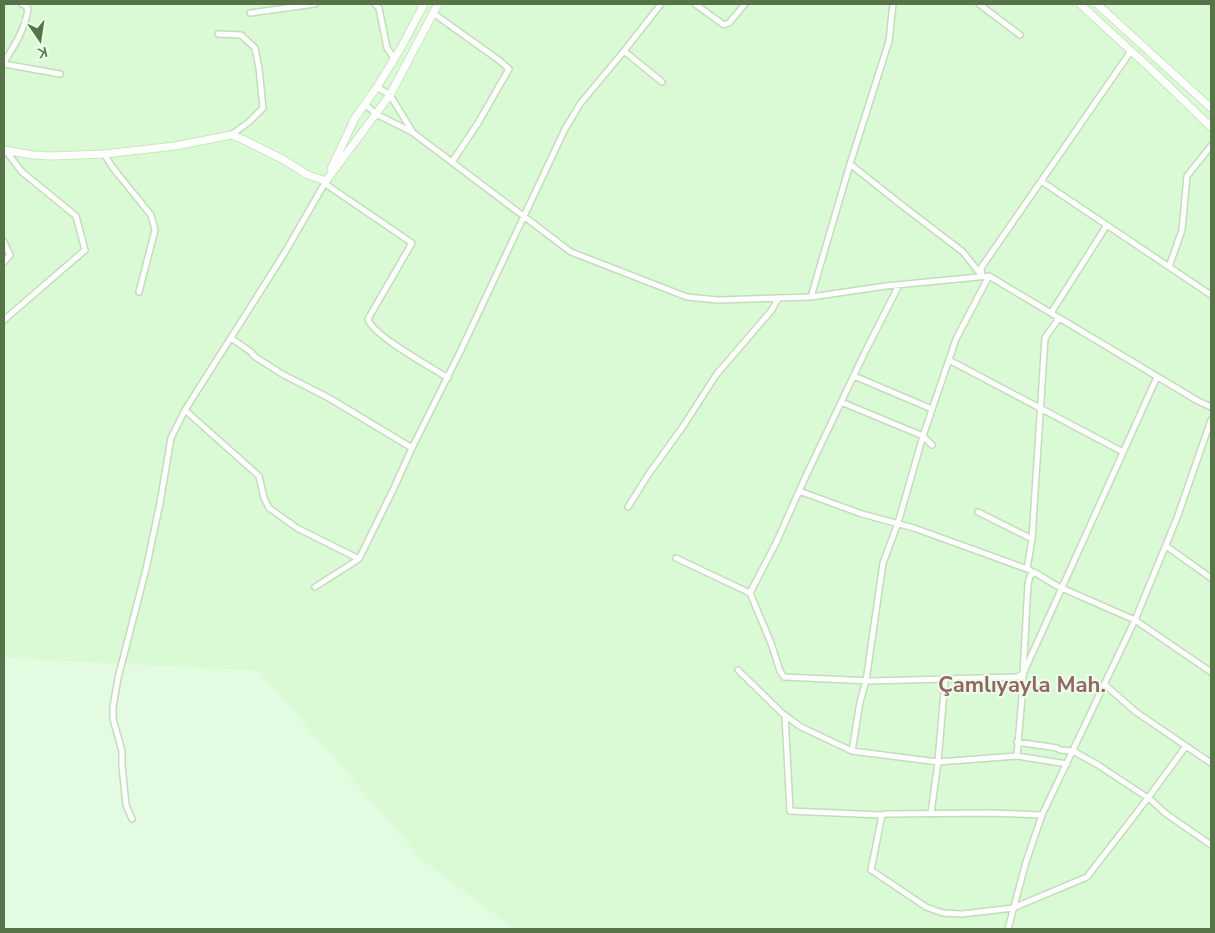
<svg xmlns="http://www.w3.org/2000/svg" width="1215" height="933" font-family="'Nunito Sans',sans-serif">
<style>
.residential{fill:#daf9d5}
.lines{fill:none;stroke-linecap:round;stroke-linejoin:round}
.street-casing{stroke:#c2deb9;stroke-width:8}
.secondary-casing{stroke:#c6e8bc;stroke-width:9}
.street{stroke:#fff;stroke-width:5}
.secondary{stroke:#fff;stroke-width:7}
.labels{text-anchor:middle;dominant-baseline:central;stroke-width:4.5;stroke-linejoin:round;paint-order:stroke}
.district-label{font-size:22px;font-weight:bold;fill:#976364;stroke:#e9ffe7}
</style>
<rect width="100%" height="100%" fill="#e3fce1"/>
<!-- residential -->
<path class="residential" d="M4 4H1211V929H514L423 861 259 671 4 658Z"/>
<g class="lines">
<!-- street casing -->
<g class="street-casing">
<path id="street" d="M375 4 379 8 387 48 394 58
M695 4 724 25 729 23 745 4
M979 4 1020 35
M250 13 315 4
M433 13 500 61 509 69 478 123 452 162
M218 34 241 35 255 48 259 68 263 108 249 122 231 135
M624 51 661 4
M4 62C15 45 25 29 28 9L26 6 22 4
M4 64 60 74
M377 87 390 95 412 131
M365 104 376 114 412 132 571 252 687 297 718 300 811 297 886 286 989 276 1198 401 1211 407
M104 154 113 168 151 215 155 230 139 292
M850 164 899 203 963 252 982 276
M1041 181 1211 295
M324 183 412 243 368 319C372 335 431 367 448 378
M4 242 10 255 4 262
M1169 267 1182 230 1187 176 1211 146
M982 277 981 268 1131 51
M811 297 850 164 889 41 893 4
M1051 313 1107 225
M4 320 85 250 76 216 22 172 6 151
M231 338 251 352 254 356 282 374 329 398 412 448
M949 360 1123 452
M854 376 932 409
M841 402 923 436 898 523 883 563 866 681 860 702 852 751
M185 410 259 476 264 498 269 508 297 528 359 559
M932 445 923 436 956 339 989 276
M799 491 862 514 914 528 1030 570
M628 507 648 475 684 425 716 375 771 311 778 299
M978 512 1032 539
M1166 546 1211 578
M676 558 750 593 771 643 780 671 784 677 871 681 945 679
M1027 569 1032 539 1045 338 1059 318
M315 587 359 559 393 490 412 448 460 352 565 129 580 104 624 51 662 82
M750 593 777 541 804 480 865 352 899 285
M738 670 783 714 801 727 852 751 938 762 945 679 1017 677 1023 674 1028 584 1030 576 1034 572 1057 586 1135 620 1211 672
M1104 684 1136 712 1211 763
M785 715 790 811 882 815
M1017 742 1057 748 1060 750 1073 751 1098 765 1151 800 1165 813 1211 845
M1067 764 1017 756 1023 685V674L1157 377
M931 813 938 762 1017 756
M1042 815 988 813 886 814 882 815 871 870 926 907 943 913 962 914 1013 908 1087 877 1148 798 1186 746
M132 819 126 805 122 766V751L113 719V707L118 678 146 569 160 503 171 438 185 410 284 254 326 181
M1008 929 1026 862 1042 815 1135 620 1177 518 1211 420"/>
</g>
<!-- secondary casing -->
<g class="secondary-casing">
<path id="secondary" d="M1080 4 1154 72 1211 127
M1097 4 1211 108
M4 150 33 155 51 156 104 154 175 146 231 135 242 139 284 160 308 175 326 181
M331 169 355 118 377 87 402 46 424 4
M326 181 390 95 438 4"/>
</g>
<!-- street -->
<use href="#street" class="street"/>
<!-- secondary -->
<use href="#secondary" class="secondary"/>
</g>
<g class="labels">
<!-- district labels -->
<g class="district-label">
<text x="1022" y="685">Çamlıyayla Mah.</text>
</g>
</g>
<!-- border -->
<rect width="1215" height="933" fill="none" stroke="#567447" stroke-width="10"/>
<!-- north arrow -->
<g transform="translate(40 40) rotate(167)" stroke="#e9ffe7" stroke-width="4" paint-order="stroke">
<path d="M0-4L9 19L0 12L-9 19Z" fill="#567447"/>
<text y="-8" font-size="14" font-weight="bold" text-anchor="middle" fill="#567447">K</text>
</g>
</svg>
